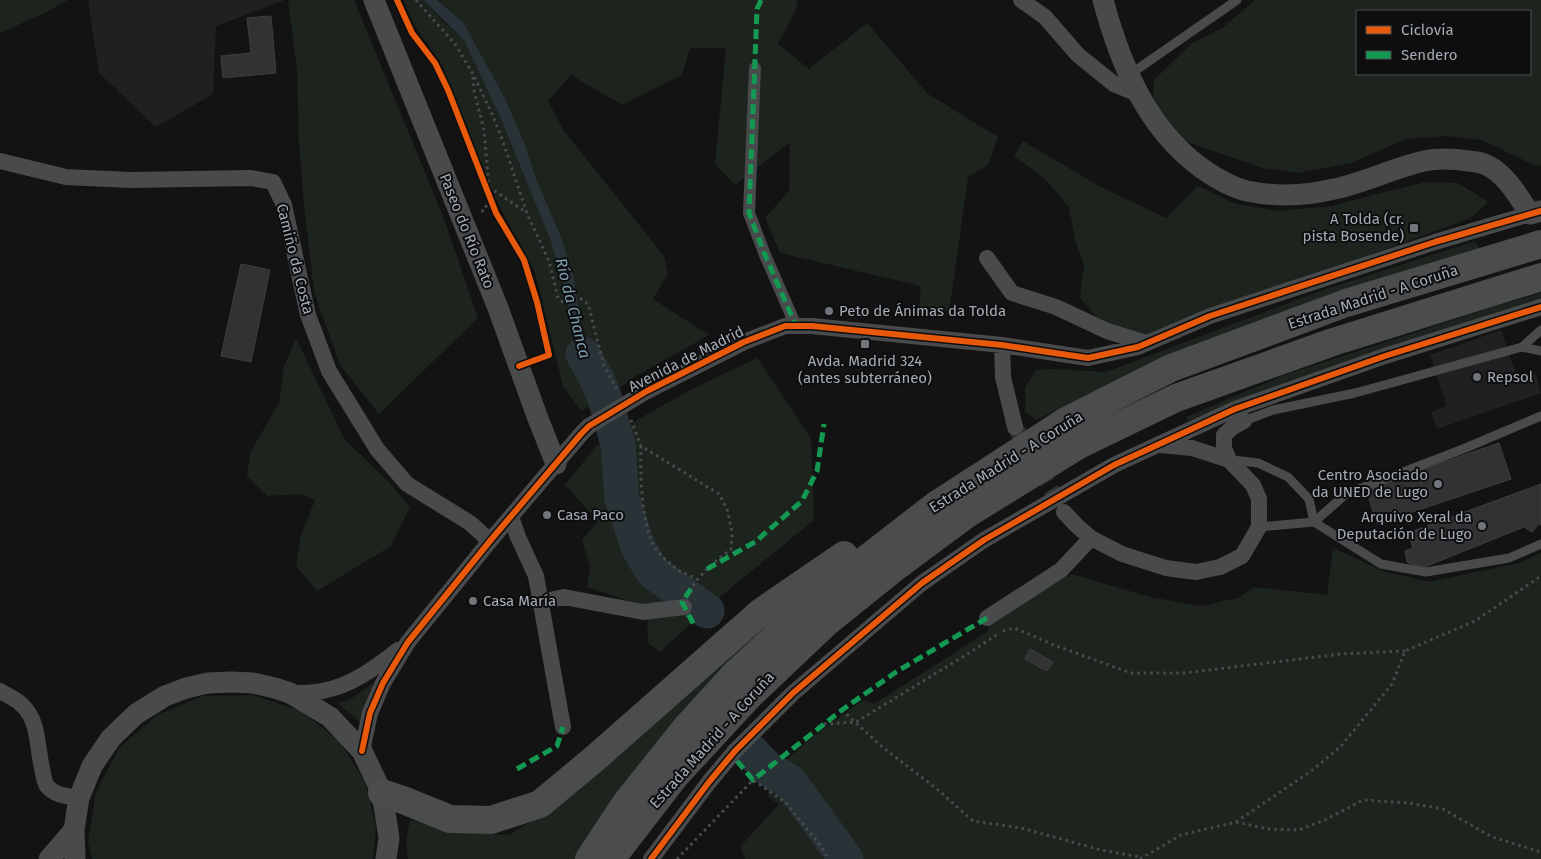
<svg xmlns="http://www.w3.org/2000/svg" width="1541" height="859" font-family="'Fira Sans',sans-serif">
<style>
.built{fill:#202022}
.green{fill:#1d241e;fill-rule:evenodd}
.water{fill:#293237}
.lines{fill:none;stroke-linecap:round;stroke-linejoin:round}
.river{stroke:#293237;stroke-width:35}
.building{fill:#323234;stroke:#3c3e40}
.minor-tunnel{stroke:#303234;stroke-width:16;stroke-dasharray:16 8;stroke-linecap:butt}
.path{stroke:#494b4e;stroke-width:3;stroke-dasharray:2.5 4;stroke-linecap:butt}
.service{stroke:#484a4c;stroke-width:9}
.pedestrian{stroke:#484a4c;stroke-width:12}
.minor{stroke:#484a4c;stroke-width:16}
.tertiary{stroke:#484a4c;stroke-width:21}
.trunk{stroke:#4a4c4e;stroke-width:28}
.minor-bridge{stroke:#484a4c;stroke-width:16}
.quiet{stroke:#139951;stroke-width:5;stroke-dasharray:10 5;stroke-linecap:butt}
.cycleway-casing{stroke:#0e0e0f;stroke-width:9}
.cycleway{stroke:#e8590c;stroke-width:6}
.poi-dot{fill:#71767d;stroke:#0e0e0f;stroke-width:2}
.labels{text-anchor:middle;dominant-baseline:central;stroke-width:4;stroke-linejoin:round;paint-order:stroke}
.poi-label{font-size:15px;fill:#a4acb5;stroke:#0e0e0f;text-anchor:start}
.street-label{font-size:15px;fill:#a4acb5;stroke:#0e0e0f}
.water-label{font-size:16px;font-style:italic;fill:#7b9eaf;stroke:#0e0e0f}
</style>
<rect width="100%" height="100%" fill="#131314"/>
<!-- built -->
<path class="built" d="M88 0H285L216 26 213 94 156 127 99 73Z
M1501 330 1518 380 1536 374 1541 393 1437 429 1431 412 1447 406 1430 355Z"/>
<!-- green -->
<path class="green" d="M0 0H68L45 13 0 33Z
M288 0H354L443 216 478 318 379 414 340 365 314 292 304 204 299 143 297 69Z
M403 0H423L442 20 464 40 500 117 550 239 566 293 568 310 579 365 601 398 581 411 563 386 535 272 495 198 442 65 415 26Z
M437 0H797V7L778 44 809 69 867 23 928 94 998 137 988 165 968 177 949 313 919 309 921 286 780 253 765 218 789 191 790 142 735 185 715 164 726 48H690L682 75 622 105 571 75 548 101 564 131 664 256 668 273 653 299 709 335 636 376 608 395 583 336 574 278 536 179 526 147 505 98 463 22Z
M1255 0H1541V165L1536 166 1482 140 1446 136 1406 139 1351 163 1298 173 1262 168 1182 140 1153 100 1154 80 1192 43 1221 29ZM1357 11H1530V74H1357Z
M1023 141 1099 186 1166 218 1198 186 1234 203 1277 211 1333 206 1372 195 1426 182 1458 183 1488 202 1471 218 1125 344H1120L1080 298 1084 266 1075 240 1069 207 1044 178 1014 156Z
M1475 241 1480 249 1132 374 1036 420 1025 412V388L1036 370 1056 369 1106 372 1320 291Z
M1541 293V302L1348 362 1189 421 1186 417 1284 375 1493 307Z
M296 338 345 440 388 481 410 507 391 546 317 591 296 566 301 535 315 500 302 494 267 496 247 476 250 453 279 403 284 366Z
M757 358 811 439 814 520 715 601 660 652 648 643 647 607 587 587 590 567 582 540 598 521 565 485 596 446 637 420 690 390Z
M1333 548 1383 571 1429 582 1518 563 1541 553V859H745L740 847 779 804 769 798 766 780C794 749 829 725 863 700L874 704 987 632 989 623 1071 574 1150 597 1201 606 1238 598 1254 587 1327 595Z
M743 647 744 650 576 859H408L406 841 410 820 457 832 509 835 549 810 641 736Z
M378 682 362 724 338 703 352 698 373 683Z
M253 695 301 711 340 742 366 784 376 828 373 859H92L88 842 96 792 119 748 157 715 203 696Z"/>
<!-- water -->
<path class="water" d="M423 0H437L463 22 505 98 526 147 536 179 561 237 574 278 583 336 608 395 601 398 579 365 568 310 566 293 550 239 500 117 464 40Z"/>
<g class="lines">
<!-- river -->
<path class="river" d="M583 354 598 381 605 399 618 444 622 499 639 549 653 572 707 611
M751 751 768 769 789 781 846 859"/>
</g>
<!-- building -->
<path class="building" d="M271 16 276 73 223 78 221 56 251 53 247 18Z
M241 264 270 270 251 362 221 356Z
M1499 443 1511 479 1377 524 1366 489Z
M1541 484V525L1539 524 1532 532 1524 527 1422 568 1407 562 1405 551 1413 548 1408 533Z
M1030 649 1053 662 1047 671 1025 659Z"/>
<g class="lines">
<!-- minor-tunnel -->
<path class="minor-tunnel" d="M1015 427 1063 510"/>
<!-- path -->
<path class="path" d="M416 0 455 44 473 74 492 114 501 136 528 216 549 261 558 298 563 302 581 299 588 304 604 366 617 389
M473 77 474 91 484 130 489 187V195L485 210 479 212
M489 187 527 213
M631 420 641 446 719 494 727 509 732 532 731 549C716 561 701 572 691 589
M641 446C640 473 641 523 654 546 658 553 667 561 673 566 679 572 690 575 697 579
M1003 631 1014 628 1054 645 1131 673H1184L1341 654 1405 651
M842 710 881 746 937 789 973 821 1021 828 1101 850 1141 857
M824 724 856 722 966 655 998 634
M1236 822 1268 829 1299 830 1325 820 1363 800 1409 803 1443 809 1492 837 1541 852
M677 859 753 780 785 802 821 846 828 859
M1140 859 1181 835 1236 822 1314 769 1341 746 1392 684 1405 651 1475 621 1541 576"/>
<!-- service -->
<path class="service" d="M1129 75 1237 0
M1522 347 1541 351
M1244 421 1273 410 1355 393 1522 347 1541 330
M1232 460 1258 463 1288 477 1309 499 1314 522 1381 564 1426 572 1509 558 1541 544
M1259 527 1314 522 1346 494 1463 449 1541 416"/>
<!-- pedestrian -->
<path class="pedestrian" d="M755 68 749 213 765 255 796 326"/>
<!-- minor -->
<path class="minor" d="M1021 0 1045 17 1078 55 1114 84 1138 94
M0 161 66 177 130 180 251 178 273 182 284 205 308 315 329 371 377 449 407 484 470 523 490 541
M987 258 1012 293 1056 307 1107 331 1146 343
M1002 345 1003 377 1015 427
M647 391 744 342 785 326H812L1002 345 1088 358 1138 347 1210 316 1435 242 1530 214
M1160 445 1192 448 1229 460
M1064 512 1076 525 1091 538 1122 554 1166 568 1196 572 1220 567 1242 556 1259 527V499L1253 485 1229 460 1224 448V435L1233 427 1244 421 1235 409
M511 517 518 537 536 576 563 727
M541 602 564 597 643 612 684 607
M987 618 1061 570 1091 538
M0 691C8 696 17 699 23 706 39 721 37 748 42 768 43 773 44 782 47 786 55 796 68 796 79 798
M290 693C301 693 312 693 322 691 351 686 375 668 398 650
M362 751 370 713 383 683 408 642 490 541 581 434 589 426
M651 859 709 782 735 751 793 693 922 583 984 540 1114 465 1235 409 1385 356 1541 307"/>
<!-- tertiary -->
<path class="tertiary" d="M374 0 498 308 537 416 556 464
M1103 0C1120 63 1146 127 1200 167 1214 177 1230 187 1247 191 1276 197 1305 196 1334 189 1364 183 1393 168 1424 161 1438 158 1456 159 1469 161 1474 162 1480 162 1484 164 1504 171 1519 197 1530 214L1541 211
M49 859 74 830
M75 859 74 830 79 798 92 766 111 738 136 714 165 696 186 688 208 683 231 682 253 683 275 688 290 693 330 717 362 751 382 793 389 838 386 859"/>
<!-- trunk -->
<path class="trunk" d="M382 793 403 800 450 819 491 820 540 804 593 760 761 612 844 555
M589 859 626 803 685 729 736 673 826 590 936 505 1066 421 1171 368 1346 303 1541 244
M611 859 676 775 750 695 827 622 893 569 967 514 1077 446 1176 398 1333 342 1541 277"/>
<!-- minor-bridge -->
<path class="minor-bridge" d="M589 426 647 391"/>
<!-- quiet -->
<path class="quiet" d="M761 0 757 9 749 213 765 255 796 326
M707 569 755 542 802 501 817 471 824 424
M691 589 682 602 695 627
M737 761 753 780 842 710 896 672 987 618
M517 769 557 746 563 727"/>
<!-- cycleway casing -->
<g class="cycleway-casing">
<path id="cycleway" d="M397 0 412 33 435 63 448 90 496 213 524 260 537 302 549 355 519 366
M362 751 370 713 383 683 408 642 490 541 581 434 589 426 647 391 744 342 785 326H812L1002 345 1088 358 1138 347 1210 316 1435 242 1541 211
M651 859 709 782 735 751 793 693 922 583 984 540 1114 465 1235 409 1385 356 1541 307"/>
</g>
<!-- cycleway -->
<use href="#cycleway" class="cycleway"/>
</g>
<!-- markers -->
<g class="poi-dot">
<rect x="1409" y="223" width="10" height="10" rx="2.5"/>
<circle cx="829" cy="311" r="5"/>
<rect x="860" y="339" width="10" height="10" rx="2.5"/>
<circle cx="1477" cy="377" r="5"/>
<circle cx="1438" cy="484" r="5"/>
<circle cx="547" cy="515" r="5"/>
<circle cx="1482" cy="526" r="5"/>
<circle cx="473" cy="601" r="5"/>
</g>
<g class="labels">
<!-- poi labels -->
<g class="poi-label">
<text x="1404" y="219" text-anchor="end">A Tolda (cr.<tspan x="1404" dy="17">pista Bosende)</tspan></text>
<text x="839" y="311">Peto de Ánimas da Tolda</text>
<text x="865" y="361" text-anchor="middle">Avda. Madrid 324<tspan x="865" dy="17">(antes subterráneo)</tspan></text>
<text x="1487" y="377">Repsol</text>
<text x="1428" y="475" text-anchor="end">Centro Asociado<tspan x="1428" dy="17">da UNED de Lugo</tspan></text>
<text x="557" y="515">Casa Paco</text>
<text x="1472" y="517" text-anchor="end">Arquivo Xeral da<tspan x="1472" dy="17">Deputación de Lugo</tspan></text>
<text x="483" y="601">Casa María</text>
</g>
<!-- street labels -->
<g class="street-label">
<text transform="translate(467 231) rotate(68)">Paseo do Río Rato</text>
<text transform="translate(295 259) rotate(76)">Camiño da Costa</text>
<text transform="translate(1373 297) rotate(-18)">Estrada Madrid - A Coruña</text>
<text transform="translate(686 359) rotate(-27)">Avenida de Madrid</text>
<text transform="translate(1006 462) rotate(-32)">Estrada Madrid - A Coruña</text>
<text transform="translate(712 740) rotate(-48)">Estrada Madrid - A Coruña</text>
</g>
<!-- water labels -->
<g class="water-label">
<text transform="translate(573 308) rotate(76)">Río da Chanca</text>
</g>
</g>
<!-- legend -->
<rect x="1356" y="10" width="175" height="65" fill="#0e0e0f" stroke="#4a4d51"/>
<rect x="1366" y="26" width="25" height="8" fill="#e8590c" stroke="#4a4d51"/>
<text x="1401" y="35" font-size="15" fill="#a4acb5">Ciclovía</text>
<rect x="1366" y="51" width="25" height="8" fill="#139951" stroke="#4a4d51"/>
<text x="1401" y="60" font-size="15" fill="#a4acb5">Sendero</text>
</svg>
